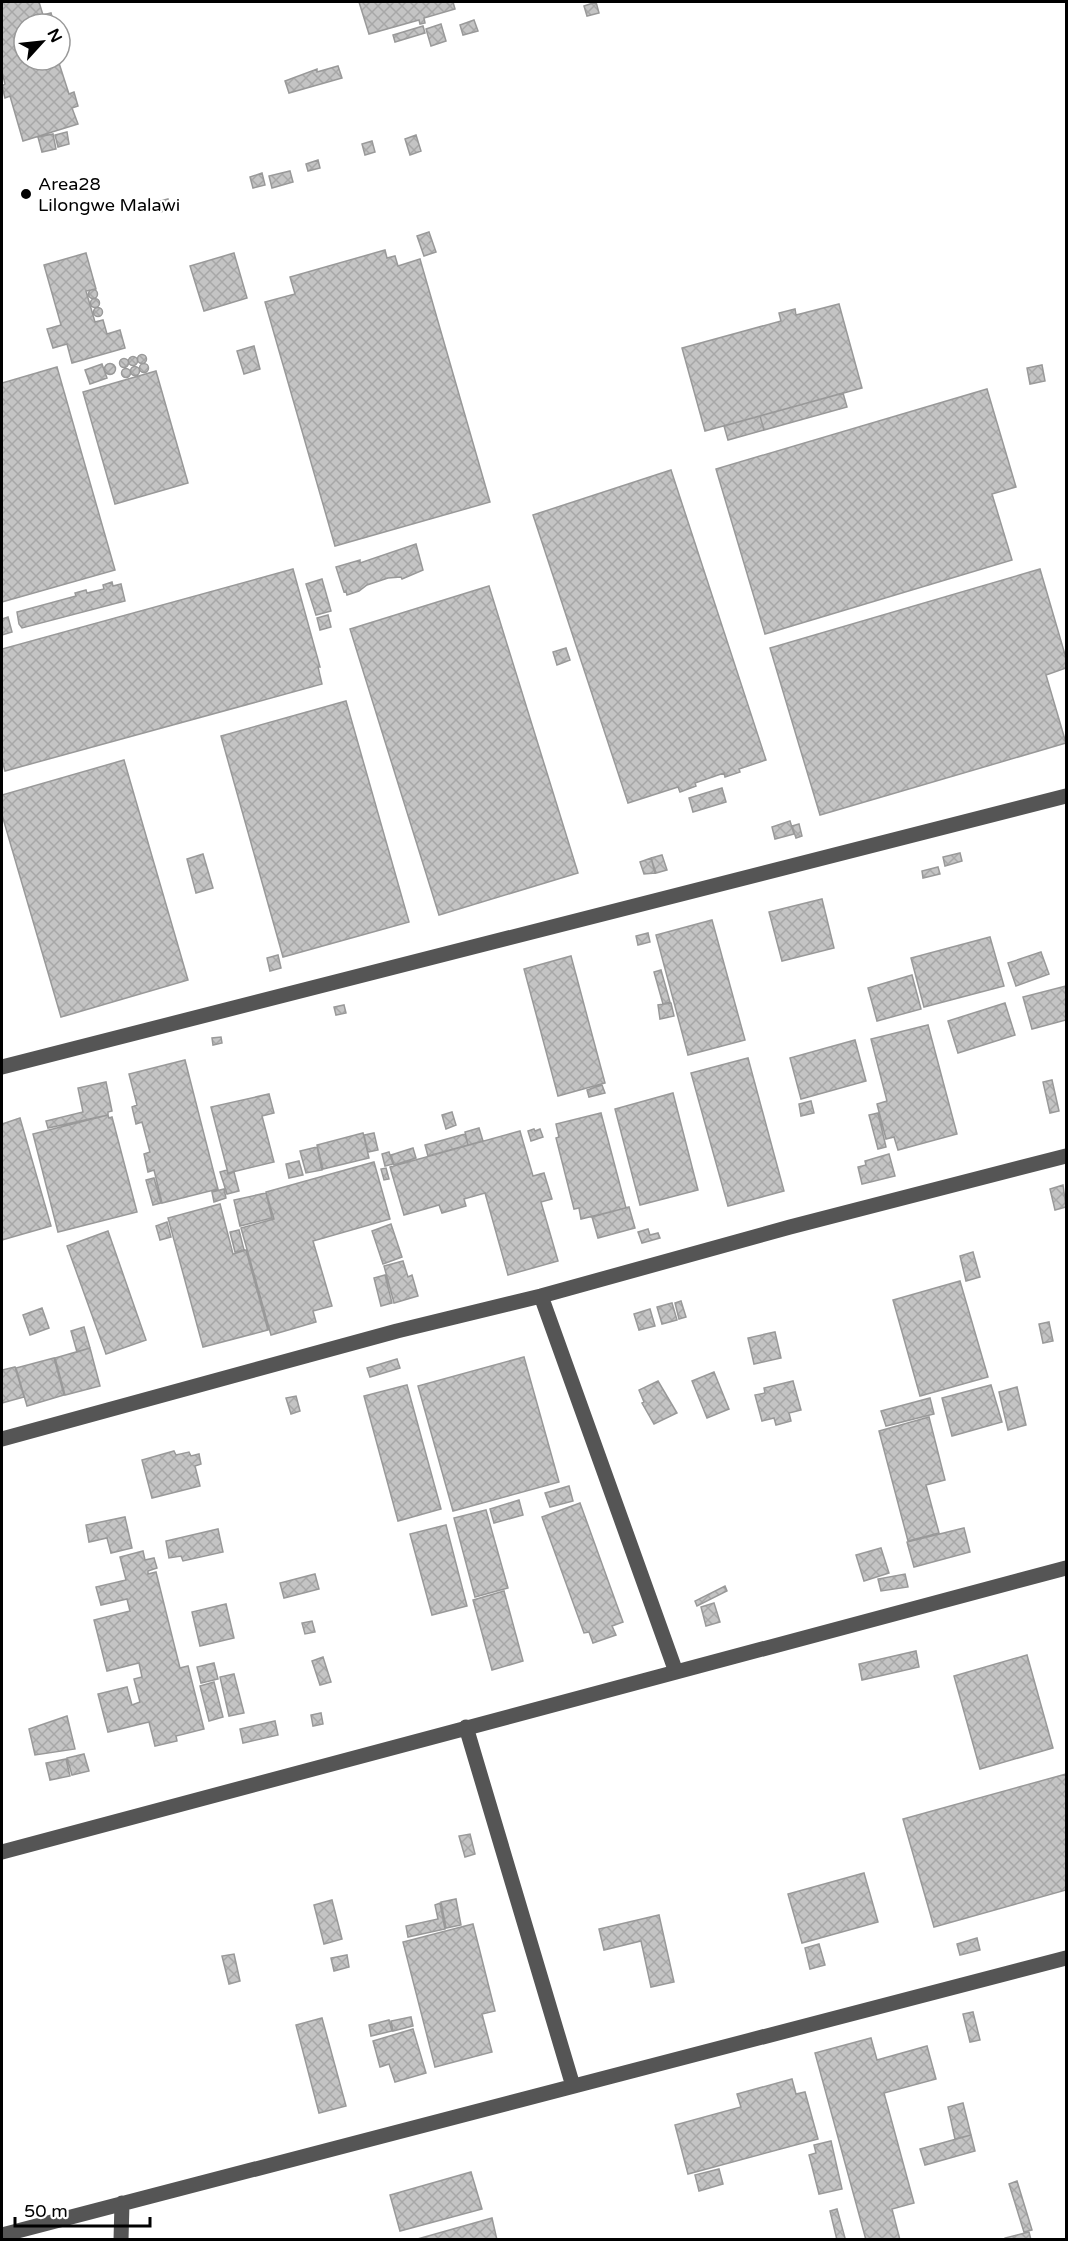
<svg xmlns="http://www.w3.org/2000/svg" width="1068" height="2241" font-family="'Varela Round',sans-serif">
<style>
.building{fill:url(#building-cross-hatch);stroke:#999;stroke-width:1.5}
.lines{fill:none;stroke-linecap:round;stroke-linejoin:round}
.minor{stroke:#555;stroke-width:15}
.poi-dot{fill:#000;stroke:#fff;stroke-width:2}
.labels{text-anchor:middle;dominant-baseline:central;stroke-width:4.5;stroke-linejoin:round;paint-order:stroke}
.poi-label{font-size:18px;fill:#000;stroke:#fff;text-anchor:start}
</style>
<defs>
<pattern id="building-cross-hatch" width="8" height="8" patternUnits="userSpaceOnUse" patternTransform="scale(1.5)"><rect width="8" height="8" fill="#c4c4c4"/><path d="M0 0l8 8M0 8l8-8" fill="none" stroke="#a7a7a7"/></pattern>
</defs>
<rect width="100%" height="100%" fill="#fff"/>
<!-- building -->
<path class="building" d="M2 2H39L43 15 51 13 54 24H24V60H58L69 94 74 92 78 106 72 108 78 124 23 141 10 96 5 98 2 86 5 84 2 72Z
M359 2H453L455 9 424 18 425 23 420 24 419 20 369 34Z
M596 2 599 13 587 16 584 6Z
M474 20 478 31 463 35 460 25Z
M441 24 446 41 431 46 426 29Z
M423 26 425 33 395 42 393 35Z
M338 66 342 78 289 93 285 81 317 69V72Z
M67 132 69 144 58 147 55 135Z
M53 134 56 149 42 152 38 137Z
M416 135 421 151 410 155 405 139Z
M372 141 375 152 365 155 362 144Z
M318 160 320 168 308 171 306 164Z
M290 171 293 182 272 188 269 176Z
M262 173 265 185 253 188 250 177Z
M168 199 171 209 160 212 157 202Z
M429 232 436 252 424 256 417 236Z
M385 250 387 258 395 256 398 266 420 259 490 502 335 546 265 302 295 294 290 277Z
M86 253 96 289 86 291 95 322 103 320 107 334 120 330 125 348 72 363 67 344 53 348 47 329 61 325 44 265Z
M234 253 247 298 204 311 190 266Z
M88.5 294a4.5 4.5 0 1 1 9 0a4.5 4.5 0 1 1-9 0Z
M90.5 303a4.5 4.5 0 1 1 9 0a4.5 4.5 0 1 1-9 0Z
M839 304 862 388 705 431 682 348 781 321 779 313 795 309 796 315Z
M93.5 312a4.5 4.5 0 1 1 9 0a4.5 4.5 0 1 1-9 0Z
M254 346 260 369 244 374 237 351Z
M137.5 359a4.5 4.5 0 1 1 9 0a4.5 4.5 0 1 1-9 0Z
M128.5 361a4.5 4.5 0 1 1 9 0a4.5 4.5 0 1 1-9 0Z
M119.5 363a4.5 4.5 0 1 1 9 0a4.5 4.5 0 1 1-9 0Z
M104.5 369a5.5 5.5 0 1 1 11 0a5.5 5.5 0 1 1-11 0Z
M139.5 368a4.5 4.5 0 1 1 9 0a4.5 4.5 0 1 1-9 0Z
M102 364 107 378 90 384 85 370Z
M1042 365 1045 381 1030 384 1027 368Z
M130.5 371a4.5 4.5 0 1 1 9 0a4.5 4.5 0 1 1-9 0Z
M57 367 115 570 2 602V383Z
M121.5 373a4.5 4.5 0 1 1 9 0a4.5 4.5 0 1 1-9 0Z
M156 371 188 483 115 504 83 392Z
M987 389 1016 487 992 494 1012 560 765 634 716 469Z
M843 393 847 407 764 430 760 416Z
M760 416 764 430 728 440 724 426Z
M671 470 766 760 739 769 740 772 725 777 724 773 695 783 696 786 680 792 678 787 628 803 533 515Z
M416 544 423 570 402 579 401 577 388 578 367 585 359 591 347 595 346 591 344 592 336 567 360 560V563Z
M293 569 320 667H318L322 684 5 771 2 760V649Z
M1040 569 1066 658V668L1046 675 1066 743 820 815 770 648Z
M322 579 331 611 316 615 306 584Z
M112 582 113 586 121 584 125 601 22 628 19 624 17 612 76 596 75 593 86 590 87 593 104 589 103 585Z
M489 586 578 873 439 915 350 629Z
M328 615 331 627 320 630 317 618Z
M8 617 12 632 2 635V619Z
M566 648 570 660 557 665 553 652Z
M346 701 409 922 283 957 221 736Z
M124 760 188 980 61 1017 2 815V795Z
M722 788 726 802 693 812 689 798Z
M790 821 794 834 775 839 772 827Z
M799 824 802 836 796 838 792 826Z
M960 853 962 861 945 866 943 857Z
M203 854 213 888 196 893 187 859Z
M662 855 667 870 656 873 651 858Z
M651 858 655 873 644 874 640 862Z
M938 867 940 874 923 878 922 871Z
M822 899 834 948 782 961 769 912Z
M712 920 745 1040 688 1055 656 935Z
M648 933 650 942 638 945 636 936Z
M990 937 1004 986 924 1007 911 958Z
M1041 952 1049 974 1016 986 1008 963Z
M278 955 281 968 270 971 267 958Z
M571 956 605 1083 558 1096 524 969Z
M661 970 670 1002 663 1004 654 972Z
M912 975 921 1009 877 1021 868 988Z
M1066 986V1020L1032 1029 1023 997Z
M671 1003 674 1016 660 1019 658 1005Z
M1005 1003 1015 1035 958 1053 948 1021Z
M344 1005 346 1013 336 1015 334 1007Z
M928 1025 957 1134 898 1150 894 1137 886 1139 877 1104 887 1101 871 1039Z
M221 1037 222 1043 213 1045 212 1038Z
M855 1040 866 1081 801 1099 790 1058Z
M748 1058 784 1191 728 1206 691 1073Z
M185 1060 218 1189 162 1203 154 1170 148 1172 144 1154 150 1152 142 1122 136 1124 132 1107 137 1105 129 1074Z
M1052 1080 1059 1111 1050 1113 1043 1082Z
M106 1082 112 1111 108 1112V1115L48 1128 46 1121 83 1112 78 1088Z
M602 1085 605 1093 589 1097 587 1090Z
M673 1093 698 1190 640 1205 615 1109Z
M269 1094 274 1113 262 1116 274 1162 228 1173 211 1107Z
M811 1101 814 1113 801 1116 799 1104Z
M452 1112 456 1125 446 1129 442 1115Z
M601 1113 626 1208 581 1219 579 1208 574 1209 556 1138 559 1137 556 1124Z
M878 1113 886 1147 878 1149 869 1115Z
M108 1115 109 1118 112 1117 137 1212 58 1232 33 1134Z
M20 1118 51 1226 2 1240V1124Z
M479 1128 483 1141 468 1145 465 1132Z
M534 1129 535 1131 540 1129 543 1137 531 1141 528 1131Z
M520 1131 533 1176 544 1173 552 1199 541 1202 558 1261 508 1275 485 1193 464 1199 466 1206 442 1213 439 1205 404 1215 390 1167Z
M363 1133 369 1158 323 1169 317 1145Z
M374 1133 378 1150 368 1152 364 1135Z
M465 1134 468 1145 428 1156 425 1145Z
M317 1147 322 1170 306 1173 300 1151Z
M413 1148 416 1158 394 1165 391 1155Z
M389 1152 393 1164 385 1166 382 1154Z
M889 1154 895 1176 862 1184 858 1167 866 1165 865 1161Z
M299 1161 303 1175 289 1178 286 1164Z
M374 1162 390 1219 313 1241 332 1306 313 1311 316 1322 271 1335 241 1228 274 1219 266 1192Z
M386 1168 389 1179 384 1180 381 1169Z
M227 1170 228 1174 234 1172 239 1191 227 1194 220 1172Z
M154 1178 161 1203 153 1205 146 1180Z
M1063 1185 1066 1207 1055 1210 1050 1189Z
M224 1189 226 1198 214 1202 212 1192Z
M266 1193 272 1218 240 1226 234 1200Z
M220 1204 233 1254 246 1250 268 1330 203 1347 168 1218Z
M629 1207 635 1228 598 1238 592 1217Z
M167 1222 171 1237 160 1240 156 1226Z
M391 1224 402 1257 383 1264 372 1231Z
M648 1229 650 1235 658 1233 660 1238 642 1243 638 1232Z
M239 1230 244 1250 235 1252 230 1232Z
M108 1231 146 1340 106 1354 67 1246Z
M973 1252 980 1277 966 1281 960 1256Z
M403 1261 408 1277 412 1275 418 1296 394 1303 384 1266Z
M385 1275 392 1303 381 1306 374 1278Z
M960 1281 988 1377 920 1396 893 1300Z
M681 1301 686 1317 679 1319 675 1303Z
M672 1303 677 1320 662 1324 657 1307Z
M42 1308 49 1328 30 1335 23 1315Z
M650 1309 655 1326 639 1330 634 1314Z
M1049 1322 1053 1341 1043 1343 1039 1324Z
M84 1327 90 1348 77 1352 71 1331Z
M775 1332 781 1358 754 1364 748 1338Z
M90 1348 100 1386 65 1395 55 1358Z
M524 1357 559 1482 453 1511 418 1386Z
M54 1358 64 1395 27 1406 16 1368Z
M397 1359 400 1368 370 1377 367 1368Z
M15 1367 24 1397 2 1403V1370Z
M714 1372 729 1409 707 1418 692 1381Z
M658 1381 677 1413 654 1424 642 1403 644 1402 639 1390Z
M793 1381 801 1410 789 1413 791 1421 776 1425 774 1418 762 1421 755 1395 765 1393 764 1388Z
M407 1385 441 1509 398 1521 364 1396Z
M991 1385 1002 1422 952 1436 942 1398Z
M1017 1387 1026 1425 1008 1430 999 1392Z
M296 1396 300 1411 291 1414 286 1398Z
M930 1398 934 1414 886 1426 881 1411Z
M929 1417 945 1480 926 1485 939 1533 908 1541 879 1431Z
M174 1451 176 1455 189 1452 191 1456 199 1454 201 1464 195 1466 200 1486 152 1498 142 1460Z
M569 1486 573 1501 550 1507 545 1493Z
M519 1500 523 1515 494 1523 490 1509Z
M580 1503 623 1622 612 1626 616 1635 593 1643 589 1632 584 1633 542 1517Z
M486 1510 508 1588 475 1597 454 1518Z
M125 1517 132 1548 111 1553 107 1538 89 1542 86 1525Z
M446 1525 467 1606 432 1615 410 1534Z
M964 1528 970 1552 914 1567 907 1542Z
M218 1529 223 1552 183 1561 181 1556 169 1558 166 1541Z
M881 1548 889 1573 864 1581 856 1555Z
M143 1551 145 1560 154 1558 157 1568 148 1571V1574L156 1572 180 1668 188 1666 204 1729 176 1736 177 1741 155 1746 149 1722 108 1732 98 1694 127 1687 132 1705 140 1702 134 1679 142 1677 139 1663 107 1671 94 1620 130 1611 127 1599 101 1605 96 1587 126 1580 120 1557Z
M315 1574 319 1589 284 1598 280 1583Z
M905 1574 908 1587 881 1591 878 1579Z
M725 1586 727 1591 697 1606 695 1601Z
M504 1591 523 1661 492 1670 473 1600Z
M714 1603 720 1622 706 1626 701 1607Z
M226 1604 234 1638 200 1646 192 1612Z
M312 1621 315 1632 305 1634 302 1623Z
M916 1651 919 1667 862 1680 859 1664Z
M1027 1655 1053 1748 980 1769 954 1676Z
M323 1657 331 1682 320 1685 312 1661Z
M214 1663 218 1679 201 1683 197 1667Z
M234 1674 244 1713 229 1716 220 1677Z
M214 1682 223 1717 209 1721 200 1686Z
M321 1713 323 1724 313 1726 311 1715Z
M67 1716 75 1749 35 1755 29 1729Z
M275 1721 278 1735 243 1743 240 1729Z
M84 1754 89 1771 72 1775 67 1758Z
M66 1759 70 1776 50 1780 46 1763Z
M1066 1774V1890L934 1927 903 1819Z
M470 1834 475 1854 465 1857 459 1836Z
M864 1873 878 1922 802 1943 788 1894Z
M456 1899 461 1925 446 1928 441 1902Z
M332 1900 342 1939 324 1944 314 1905Z
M440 1903 445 1929 408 1937 406 1926 438 1919 435 1905Z
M659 1915 674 1982 651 1987 641 1941 604 1950 599 1929Z
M473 1924 495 2011 482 2014 492 2052 435 2067 403 1942Z
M977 1938 980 1950 960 1955 957 1944Z
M819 1944 825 1965 810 1969 805 1948Z
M234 1954 240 1981 229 1984 222 1956Z
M347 1955 349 1967 334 1971 331 1958Z
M973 2012 980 2040 970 2042 963 2014Z
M411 2017 413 2026 393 2031 391 2021Z
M322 2018 346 2106 319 2113 296 2025Z
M389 2020 392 2031 371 2036 369 2025Z
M413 2029 426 2073 395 2082 389 2064 380 2067 373 2041Z
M871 2038 877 2060 927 2046 936 2079 884 2093 914 2203 892 2209 900 2240H866L815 2053Z
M792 2079 796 2094 805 2092 818 2139 688 2174 675 2125 741 2107 737 2094Z
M963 2103 971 2135 955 2139 948 2107Z
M971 2135 975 2151 925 2165 920 2149Z
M831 2141 842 2189 819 2194 809 2155 816 2153 814 2145Z
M719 2169 723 2184 699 2191 695 2175Z
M471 2172 482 2209 400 2231 390 2195Z
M1017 2181 1032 2230 1024 2232 1009 2184Z
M837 2209 845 2238 840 2240H837L830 2211Z
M492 2218 497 2240H414Z
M1029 2232 1031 2240H1005V2238Z"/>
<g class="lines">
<!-- minor -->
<path class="minor" d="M2 1067 1066 796
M541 1296 676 1672
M2 1439 397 1331 541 1296 790 1227 1066 1156
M466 1727 573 2086
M2 1852 1066 1568
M2 2235 1066 1958
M121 2240 122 2203"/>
</g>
<!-- markers -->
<circle class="poi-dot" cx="26" cy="194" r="6"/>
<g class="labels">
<!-- poi labels -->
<g class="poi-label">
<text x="38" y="184">Area28<tspan x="38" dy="21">Lilongwe Malawi</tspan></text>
</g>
</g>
<!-- border -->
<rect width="1068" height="2241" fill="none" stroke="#000000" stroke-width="6"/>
<!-- north arrow -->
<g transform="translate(42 42) rotate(63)"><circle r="28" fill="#ffffff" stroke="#999999" stroke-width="1.5"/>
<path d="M0-4.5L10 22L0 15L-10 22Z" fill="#000000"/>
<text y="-9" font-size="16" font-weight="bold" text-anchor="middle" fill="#000000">N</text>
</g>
<!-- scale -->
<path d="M15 2217v9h135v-9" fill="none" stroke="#000000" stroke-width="3"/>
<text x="24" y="2217" font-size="18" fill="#000000" stroke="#ffffff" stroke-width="4.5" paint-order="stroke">50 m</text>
</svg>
